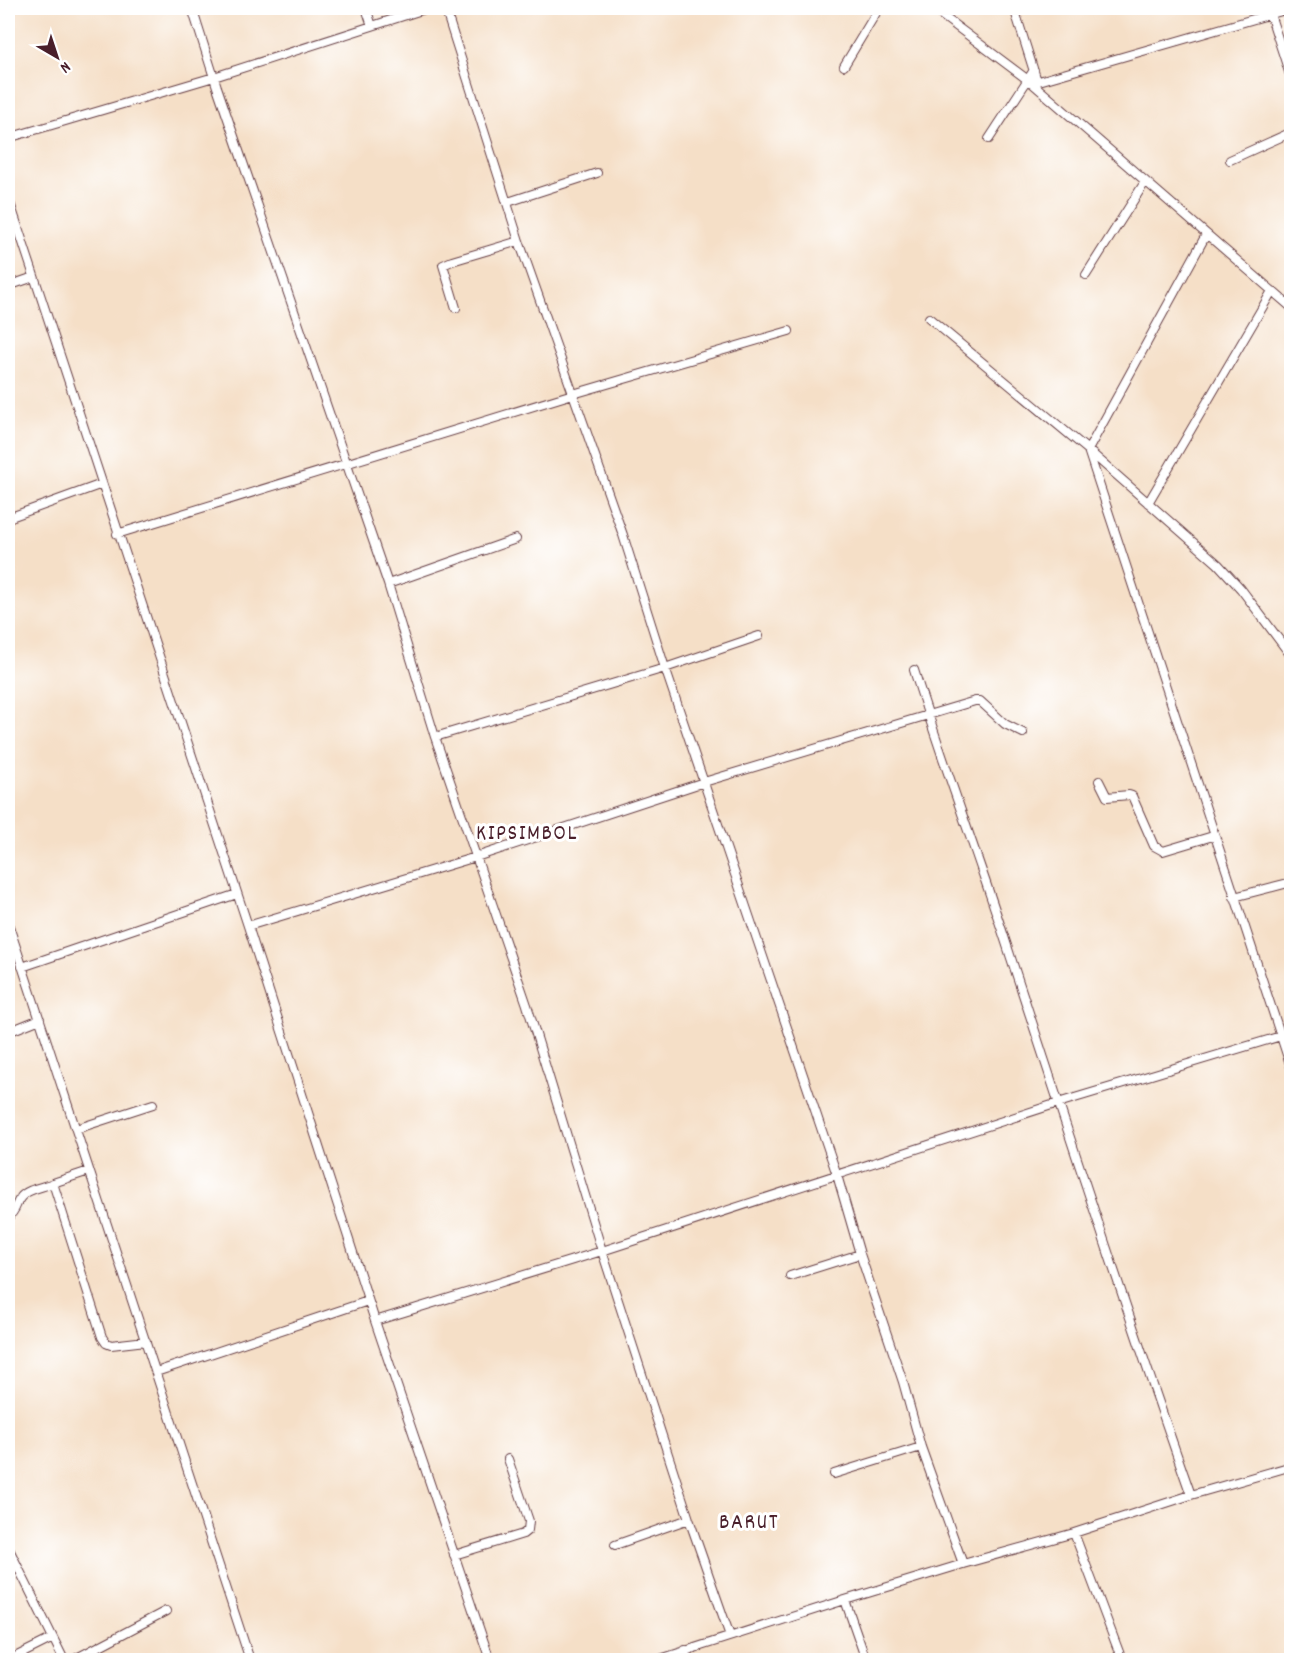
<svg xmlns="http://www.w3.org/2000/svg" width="1299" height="1668" font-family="Dekko,sans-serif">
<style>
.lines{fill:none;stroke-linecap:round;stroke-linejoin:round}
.minor-casing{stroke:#643c42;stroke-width:10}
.minor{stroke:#fff;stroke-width:8}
.labels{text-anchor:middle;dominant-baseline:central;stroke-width:6;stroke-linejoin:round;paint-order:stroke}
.quarter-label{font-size:22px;letter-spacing:1.5px;fill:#4a1f2b;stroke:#fff}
</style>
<rect width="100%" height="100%" fill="#fff"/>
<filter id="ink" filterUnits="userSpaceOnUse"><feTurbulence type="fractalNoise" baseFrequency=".0167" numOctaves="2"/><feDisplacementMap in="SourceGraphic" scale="12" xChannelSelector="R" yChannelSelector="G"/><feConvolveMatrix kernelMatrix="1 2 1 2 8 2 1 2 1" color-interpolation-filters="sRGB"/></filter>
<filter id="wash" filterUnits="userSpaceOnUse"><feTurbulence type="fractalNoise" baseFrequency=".008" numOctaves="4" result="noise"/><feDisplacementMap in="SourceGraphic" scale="24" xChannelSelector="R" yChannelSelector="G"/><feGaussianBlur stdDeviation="1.35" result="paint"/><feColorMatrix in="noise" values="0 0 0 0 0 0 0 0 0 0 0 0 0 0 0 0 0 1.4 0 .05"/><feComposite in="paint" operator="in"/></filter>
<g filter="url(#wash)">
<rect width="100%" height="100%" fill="#f5dfc7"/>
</g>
<g filter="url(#ink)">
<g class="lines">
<!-- minor casing -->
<g class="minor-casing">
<path id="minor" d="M192 8 217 87 388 584 435 737 527 1005 602 1251 689 1519 730 1636
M366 8 372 26
M445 8 519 241 623 535 665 668 837 1175 860 1254 903 1382 921 1447 963 1564
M932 8 1032 83 1292 308
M1014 8 1037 81
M1268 8 1292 81
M844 66 879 8
M1032 83 1292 8
M8 138 214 77 428 8
M989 139 1034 70
M1230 160 1292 132
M8 197 248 926 375 1321 490 1660
M508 202 597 173
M1206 235 1088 450 1292 1070
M1086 275 1145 182
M8 286 34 277
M456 308 443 265 452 261 519 241
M929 318 1088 450 1218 564 1241 589 1292 657
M1148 503 1272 291
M8 518 102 484
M117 534 573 394 789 331
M388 584 516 539
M914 670C944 767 980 861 1011 958 1070 1137 1128 1317 1191 1495
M435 737 665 668 759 636
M1099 781 1107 797 1129 795 1132 796 1154 846 1163 851 1213 836
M1234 897 1292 882
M8 923 250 1660
M248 926 476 857 704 782 975 701H980L1005 724 1023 733
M22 967 237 894
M8 1032 40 1019
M76 1129 153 1104
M89 1171 53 1183 102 1337 106 1343 111 1345 146 1341
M8 1217C17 1210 15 1204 21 1197 27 1189 44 1187 53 1183
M790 1276 860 1254
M375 1321 602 1251 1058 1103 1281 1036
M156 1372 368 1301
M834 1474 921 1447
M1074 1533 1122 1660
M615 1545 689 1519
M8 1547 64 1660
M454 1555 523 1534 528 1530 529 1521 508 1459
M845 1600 963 1564 1074 1533 1191 1495 1292 1466
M685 1650 688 1660
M9 1660 53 1638
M73 1660 166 1611
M657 1660 845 1600 866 1660"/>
</g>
<!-- minor -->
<use href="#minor" class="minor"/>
</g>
</g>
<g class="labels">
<!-- quarter labels -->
<g class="quarter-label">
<text x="527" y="834">KIPSIMBOL</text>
<text x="749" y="1523">BARUT</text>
</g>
</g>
<!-- margin -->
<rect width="1299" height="1668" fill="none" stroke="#fff" stroke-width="30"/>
<!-- north arrow -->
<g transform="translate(57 57) rotate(141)" stroke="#ffffff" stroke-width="4.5" paint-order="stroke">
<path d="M0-4.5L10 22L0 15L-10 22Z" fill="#4a1f2b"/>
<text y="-9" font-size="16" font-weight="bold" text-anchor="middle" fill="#4a1f2b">N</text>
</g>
</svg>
